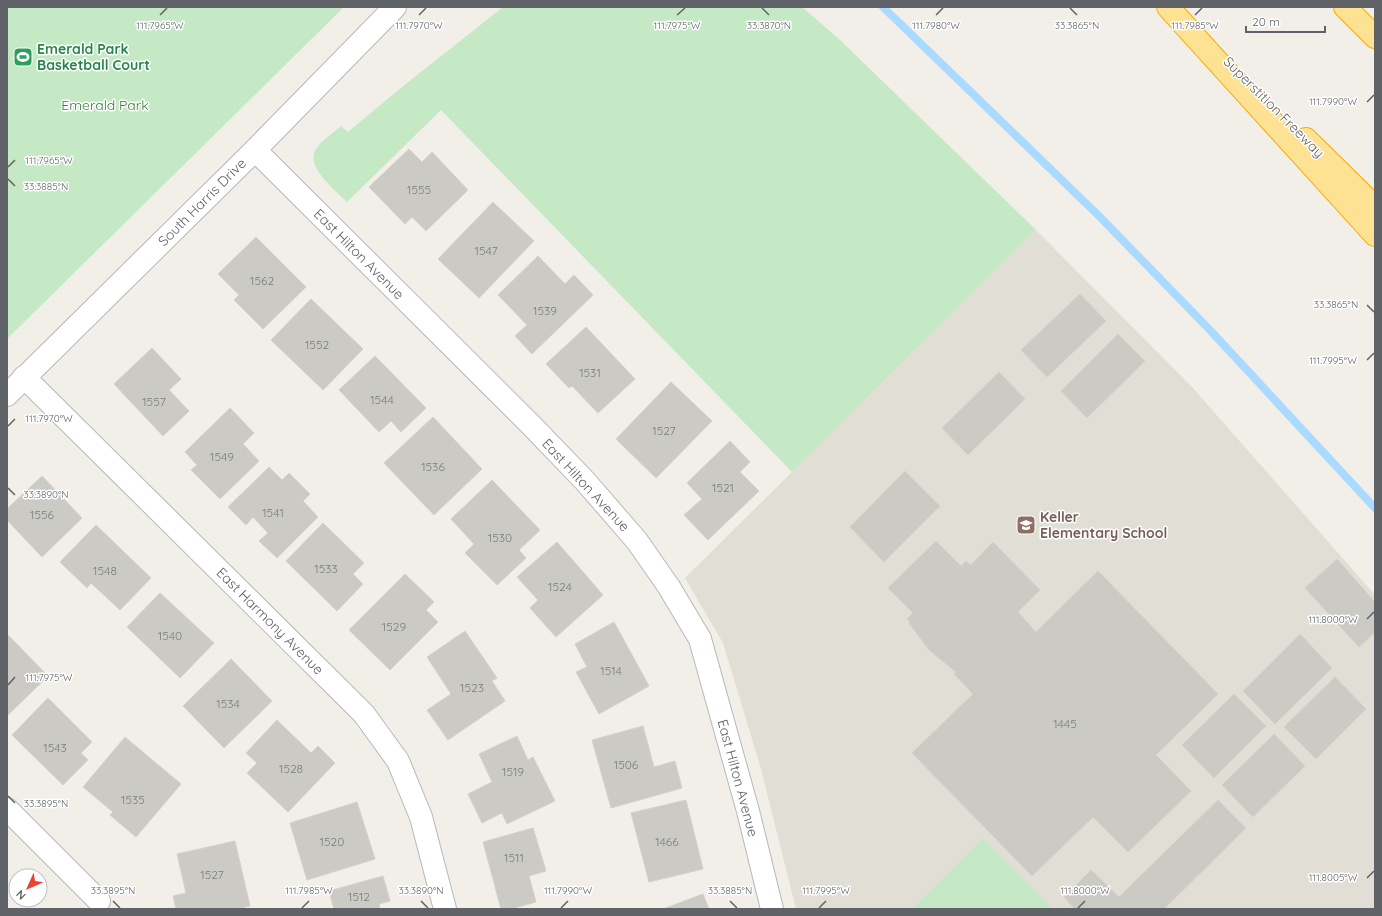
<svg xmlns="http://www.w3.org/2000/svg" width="1382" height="916" font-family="Quicksand,sans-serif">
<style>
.education{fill:#e1ded6}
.green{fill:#c5e8c5}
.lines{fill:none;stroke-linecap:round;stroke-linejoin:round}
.stream{stroke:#aadaff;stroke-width:8}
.building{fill:#cccac5;stroke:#d6d1c6}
.minor-casing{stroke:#b5b8bc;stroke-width:24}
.tertiary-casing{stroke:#b5b8bc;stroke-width:24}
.motorway-casing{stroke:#f9ab00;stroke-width:24}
.minor{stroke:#fff;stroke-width:22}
.tertiary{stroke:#fff;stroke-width:22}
.motorway{stroke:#fde293;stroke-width:22}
.ticks{fill:none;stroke:#5f6368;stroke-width:1.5}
.labels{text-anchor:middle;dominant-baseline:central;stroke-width:3;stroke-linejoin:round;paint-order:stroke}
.number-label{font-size:12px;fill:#7a7d7f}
.leisure-label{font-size:14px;font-weight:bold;fill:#27864d;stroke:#fff;text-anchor:start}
.park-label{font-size:14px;fill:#348238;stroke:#fff}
.street-label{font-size:14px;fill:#5f6368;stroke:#fff}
.education-label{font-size:14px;font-weight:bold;fill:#785e54;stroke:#fff;text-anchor:start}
.ticks-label{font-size:10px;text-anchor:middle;fill:#5f6368;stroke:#fff;stroke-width:3;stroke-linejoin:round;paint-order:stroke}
</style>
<rect width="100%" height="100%" fill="#f1efe8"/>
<!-- education -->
<path class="education" d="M1036 230 1192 387 1375 595V909H796L761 769 723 643 685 578Z"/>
<!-- green -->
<path class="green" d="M7 7H344L7 339Z
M503 7H802L840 40 1036 230 792 472 441 110 347 202C336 191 304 166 316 149 321 141 333 133 341 126L348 132 402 87Z
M983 838 1053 909H912Z"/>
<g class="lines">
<!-- stream -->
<path class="stream" d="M883 7 1099 216 1208 328 1375 508"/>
</g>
<!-- building -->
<path class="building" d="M409 149 422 162 432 152 468 190 426 231 412 217 405 224 369 187Z
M493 202 534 241 479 298 438 259Z
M256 237 306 287 263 329 234 300 239 295 218 274Z
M538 256 565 284 574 275 593 295 532 354 515 336 527 325 498 295Z
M1080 294 1106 321 1047 377 1021 350Z
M311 299 363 349 323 390 271 340Z
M586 327 635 379 598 413 572 386 569 388 546 364Z
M1118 334 1145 361 1087 418 1061 391Z
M152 348 181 379 169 390 189 411 163 436 114 384Z
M375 356 426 408 401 432 391 421 379 432 339 390Z
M999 372 1025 399 968 455 942 428Z
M671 382 712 421 656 478 616 439Z
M230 408 254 433 243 444 259 461 220 499 191 470 197 465 185 452Z
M433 417 482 469 434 515 384 463Z
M730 441 750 462 740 472 759 491 708 540 684 515 702 499 687 483Z
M269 467 282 480 289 473 310 494 303 501 318 517 277 558 259 541 268 533 253 517 246 525 228 507Z
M905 471 940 506 884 562 850 527Z
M42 476 82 518 42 557 7 520V509Z
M492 480 540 530 519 550 526 558 497 585 465 553 474 544 451 519Z
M323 523 364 563 353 574 363 584 337 611 286 561Z
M96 525 151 578 120 610 91 583 87 588 60 562Z
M936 541 961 566 966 561 971 565 993 542 1040 590 1018 612 1036 632 1098 571 1218 694 1156 755 1191 791 1128 852 1093 817 1032 876 912 753 973 694 954 674 956 672 929 650 909 623 910 622 907 619 913 613 888 588Z
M557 542 603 595 556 637 530 608 538 600 517 577Z
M1337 559 1375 602V632L1359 647 1305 588Z
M405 574 434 602 426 610 438 622 390 670 349 630Z
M160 593 214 643 180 678 127 627Z
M614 622 649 686 599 714 576 672 587 667 575 644Z
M465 631 497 678 492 681 505 701 448 740 427 710 451 694 427 657Z
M7 634 48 676 7 716Z
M1300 634 1332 668 1275 724 1243 691Z
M231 659 272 701 224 748 183 706Z
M1335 677 1366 709 1316 759 1284 727Z
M1234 694 1266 726 1214 778 1182 745Z
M48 698 92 742 81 753 88 760 63 785 12 735Z
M277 720 311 753 318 746 335 763 288 812 247 773 257 763 246 753Z
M643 726 654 767 675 761 682 788 611 808 592 740Z
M1274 734 1305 766 1253 817 1222 785Z
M517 736 528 760 533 757 555 801 507 824 502 813 482 823 468 794 492 782 479 754Z
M125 737 181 784 136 837 110 815 113 812 83 787Z
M686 800 703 869 649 882 631 813Z
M1218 800 1246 828 1164 909H1075L1064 897 1091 870 1119 897Z
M357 802 375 859 307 880 290 823Z
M533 828 546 871 529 876 536 902 511 909H501L483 842Z
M235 841 250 906 237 909H176L173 896 186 893 177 854Z
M383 876 390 901 379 904 380 909H334L329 891Z
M703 894 709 909H663Z"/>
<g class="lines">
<!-- minor casing -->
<g class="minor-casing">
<path id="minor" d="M255 150 531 425 585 481 637 541 669 587 700 639 748 811 772 909
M24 377 364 714 398 761 421 817 445 909
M7 809 99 901"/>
</g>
<!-- tertiary casing -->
<g class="tertiary-casing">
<path id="tertiary" d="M7 395 255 150 395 7"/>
</g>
<!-- motorway casing -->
<g class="motorway-casing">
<path id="motorway" d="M1168 7 1375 235
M1345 7 1375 37
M1306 139 1375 207"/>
</g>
<!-- minor -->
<use href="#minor" class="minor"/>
<!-- tertiary -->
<use href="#tertiary" class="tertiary"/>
<!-- motorway -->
<use href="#motorway" class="motorway"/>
</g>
<!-- ticks -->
<path class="ticks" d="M762 8 769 15M1070 8 1077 15M160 15 167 8M419 15 426 8M677 15 685 8M936 15 943 8M1195 15 1202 8M1367 102 1374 95M8 167 15 160M8 179 15 186M1367 305 1374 312M1367 360 1374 353M8 426 15 419M8 488 15 495M1367 619 1374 612M8 685 15 677M8 796 15 803M1367 878 1374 871M113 901 120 908M421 901 428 908M730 901 737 908M302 908 309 901M561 908 568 901M819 908 826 901M1078 908 1085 901"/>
<!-- icons -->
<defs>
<g id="stadium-square" transform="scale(1)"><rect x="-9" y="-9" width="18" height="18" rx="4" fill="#2e9e5b" stroke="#fff"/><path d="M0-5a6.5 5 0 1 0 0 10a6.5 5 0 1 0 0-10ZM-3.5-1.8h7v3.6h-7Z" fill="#fff"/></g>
<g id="school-square" transform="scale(1)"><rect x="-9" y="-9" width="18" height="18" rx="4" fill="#8d6e63" stroke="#fff"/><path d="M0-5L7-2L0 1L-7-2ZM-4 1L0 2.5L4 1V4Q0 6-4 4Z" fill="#fff"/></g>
</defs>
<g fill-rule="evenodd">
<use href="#stadium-square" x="23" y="57"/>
<use href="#school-square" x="1026" y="525"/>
</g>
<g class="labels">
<!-- number labels -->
<g class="number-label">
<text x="419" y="189">1555</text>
<text x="486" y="250">1547</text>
<text x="262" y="280">1562</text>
<text x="545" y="310">1539</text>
<text x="317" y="344">1552</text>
<text x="590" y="372">1531</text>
<text x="382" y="399">1544</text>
<text x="154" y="401">1557</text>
<text x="664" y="430">1527</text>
<text x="222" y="456">1549</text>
<text x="433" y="466">1536</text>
<text x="723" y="487">1521</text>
<text x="273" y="512">1541</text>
<text x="42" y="514">1556</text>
<text x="500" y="537">1530</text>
<text x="326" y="568">1533</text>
<text x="105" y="570">1548</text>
<text x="560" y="586">1524</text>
<text x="394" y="626">1529</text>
<text x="170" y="635">1540</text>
<text x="611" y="670">1514</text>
<text x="472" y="687">1523</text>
<text x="228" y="703">1534</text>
<text x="1065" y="723">1445</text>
<text x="55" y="747">1543</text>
<text x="626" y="764">1506</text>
<text x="291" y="768">1528</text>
<text x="513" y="771">1519</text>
<text x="133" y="799">1535</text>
<text x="332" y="841">1520</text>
<text x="667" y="841">1466</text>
<text x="514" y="857">1511</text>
<text x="212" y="874">1527</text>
<text x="359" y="896">1512</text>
</g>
<!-- leisure labels -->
<g class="leisure-label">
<text x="37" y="49">Emerald Park<tspan x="37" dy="16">Basketball Court</tspan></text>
</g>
<!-- park labels -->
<g class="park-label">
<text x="105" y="105">Emerald Park</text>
</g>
<!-- street labels -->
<g class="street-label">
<text transform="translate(1274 107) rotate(45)">Superstition Freeway</text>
<text transform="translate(202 202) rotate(-45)">South Harris Drive</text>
<text transform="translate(359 254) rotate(45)">East Hilton Avenue</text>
<text transform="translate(586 485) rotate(47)">East Hilton Avenue</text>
<text transform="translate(270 621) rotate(45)">East Harmony Avenue</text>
<text transform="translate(738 778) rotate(75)">East Hilton Avenue</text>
</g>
<!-- education labels -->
<g class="education-label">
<text x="1040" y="517">Keller<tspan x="1040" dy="16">Elementary School</tspan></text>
</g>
</g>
<g class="ticks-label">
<text x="160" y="29">111.7965°W</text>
<text x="419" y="29">111.7970°W</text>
<text x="677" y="29">111.7975°W</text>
<text x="769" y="29">33.3870°N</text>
<text x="936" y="29">111.7980°W</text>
<text x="1077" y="29">33.3865°N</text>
<text x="1195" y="29">111.7985°W</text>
<text x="1333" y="105">111.7990°W</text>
<text x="49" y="164">111.7965°W</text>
<text x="46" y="190">33.3885°N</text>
<text x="1336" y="308">33.3865°N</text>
<text x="1333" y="364">111.7995°W</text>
<text x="49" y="422">111.7970°W</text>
<text x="46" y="498">33.3890°N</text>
<text x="1333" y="623">111.8000°W</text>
<text x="49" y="681">111.7975°W</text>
<text x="46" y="807">33.3895°N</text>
<text x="1333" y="881">111.8005°W</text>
<text x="309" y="894">111.7985°W</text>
<text x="826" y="894">111.7995°W</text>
<text x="1085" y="894">111.8000°W</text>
<text x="113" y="894">33.3895°N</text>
<text x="421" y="894">33.3890°N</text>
<text x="568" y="894">111.7990°W</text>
<text x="730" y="894">33.3885°N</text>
</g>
<!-- border -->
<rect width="1382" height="916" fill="none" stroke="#5f6368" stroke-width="16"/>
<!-- north arrow -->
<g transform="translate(28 888) rotate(225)"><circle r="19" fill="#ffffff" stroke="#bfc1c3"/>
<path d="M0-3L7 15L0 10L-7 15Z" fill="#ea4335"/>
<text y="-6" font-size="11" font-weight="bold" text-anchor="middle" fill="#5f6368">N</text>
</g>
<!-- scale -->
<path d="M1246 26v6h79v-6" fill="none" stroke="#5f6368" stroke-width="2"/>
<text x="1252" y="26" font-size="12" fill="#5f6368" stroke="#ffffff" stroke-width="3" paint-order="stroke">20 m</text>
</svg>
